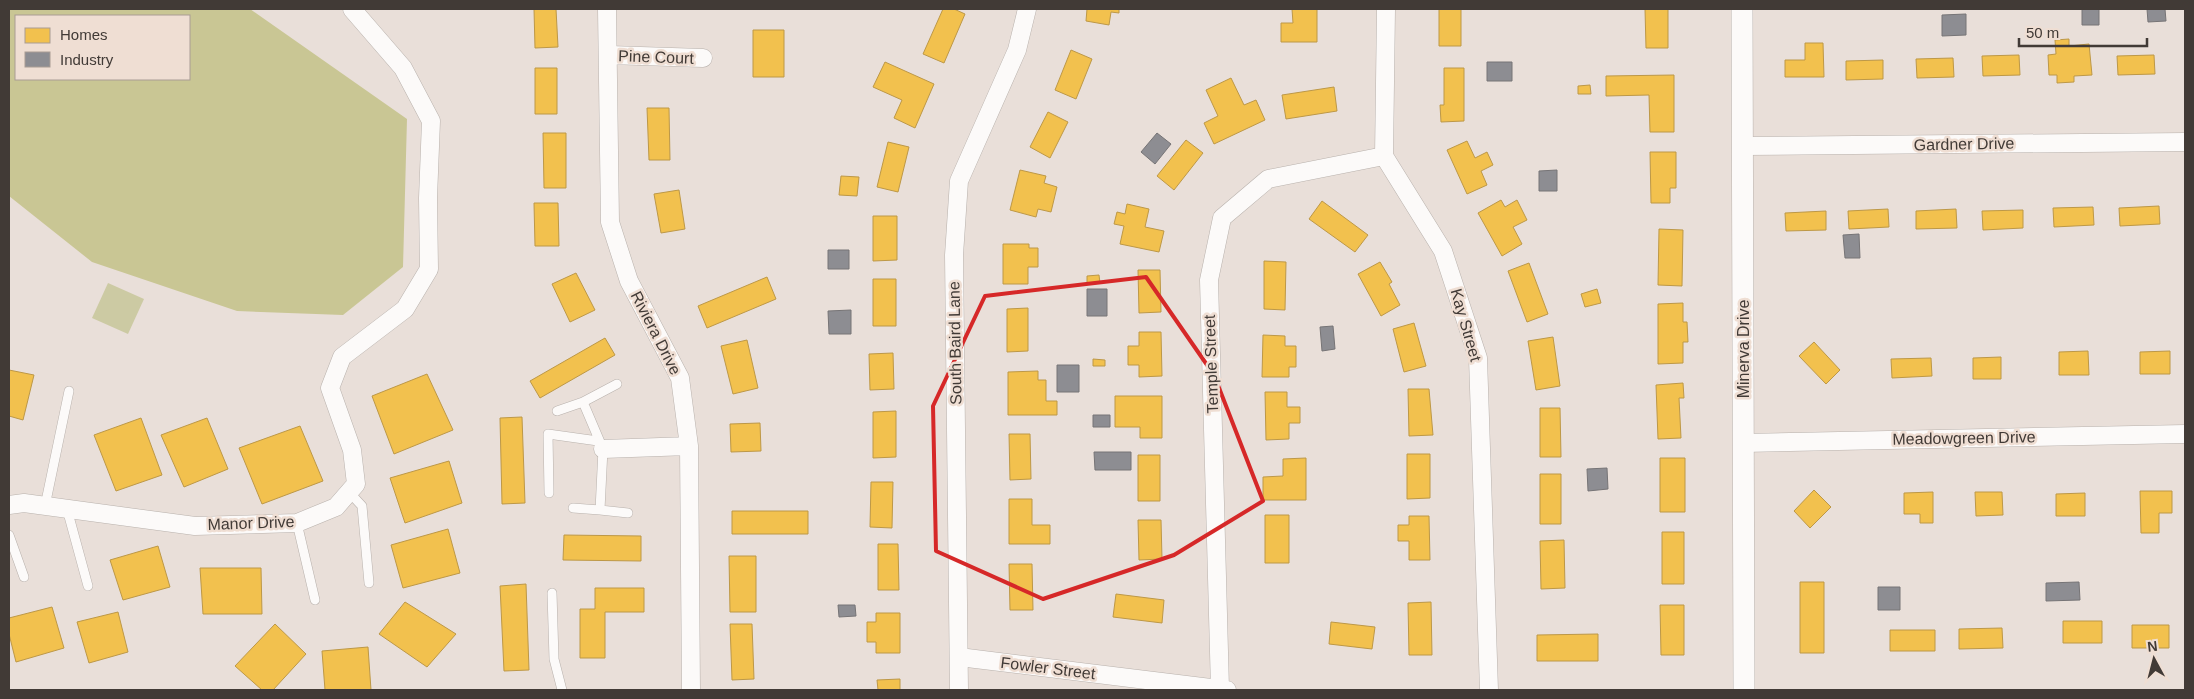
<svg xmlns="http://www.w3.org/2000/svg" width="2194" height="699" font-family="Arial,sans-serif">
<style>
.green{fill:#cccaa3}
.forest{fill:#c9c694;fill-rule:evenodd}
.homes{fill:#f2c14e;stroke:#bd9847}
.industry{fill:#8d8d92;stroke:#767476}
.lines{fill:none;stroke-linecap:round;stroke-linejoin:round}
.service-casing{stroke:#b8b1ac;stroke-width:10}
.minor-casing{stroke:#b8b1ac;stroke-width:19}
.tertiary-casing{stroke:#b8b1ac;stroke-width:22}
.service{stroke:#fcfaf9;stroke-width:9}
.minor{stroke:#fcfaf9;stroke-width:18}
.tertiary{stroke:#fcfaf9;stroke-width:21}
.marked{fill:none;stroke:#d62828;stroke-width:4;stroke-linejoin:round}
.labels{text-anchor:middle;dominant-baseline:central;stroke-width:5;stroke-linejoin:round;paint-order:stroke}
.street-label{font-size:16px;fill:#413a36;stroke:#efded3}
</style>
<rect width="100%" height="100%" fill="#e9dfd9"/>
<!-- green -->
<path class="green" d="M108 283 144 299 128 334 92 318Z"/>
<!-- forest -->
<path class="forest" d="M9 9H250L407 119 403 267 343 315 237 311 92 262 9 196ZM16 16H189V79H16Z"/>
<!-- homes -->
<path class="homes" d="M534 9H556L558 47 535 48Z
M943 9H954L965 14 944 63 923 54Z
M1087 9H1119V13L1111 12 1109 25 1086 21Z
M1292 9H1317V42H1281V23H1293Z
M1439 9H1461V46H1439Z
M1645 9H1668V48H1646Z
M753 30H784V77H753Z
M2069 39V46L2089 44 2092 75 2074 76V82L2057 83V75H2049L2048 55 2056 54 2055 40Z
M1805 43H1823L1824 77H1785V60H1805Z
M1071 50 1092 59 1076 99 1055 90Z
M2019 55 2020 75 1983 76 1982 56Z
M2154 55 2155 74 2118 75 2117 56Z
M1953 58 1954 77 1917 78 1916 59Z
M1883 60V79L1846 80V61Z
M885 62 934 84 915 128 894 118 902 100 873 87Z
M535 68H557V114H535Z
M1444 68H1464V121L1441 122 1440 105H1444Z
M1674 75V132H1650L1649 95 1606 96V76Z
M1231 78 1244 105 1256 100 1265 120 1214 144 1204 123 1218 116 1206 90Z
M1590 85 1591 94H1578V86Z
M1334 87 1337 111 1286 119 1282 95Z
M647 108H669L670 160H649Z
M1048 112 1068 122 1050 158 1030 147Z
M543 133H566V188H544Z
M1186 140 1203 153 1174 190 1157 176Z
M1467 141 1475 158 1487 152 1493 165 1481 171 1487 185 1467 194 1447 150Z
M888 142 909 147 898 192 877 187Z
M1650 152H1676V188H1670V203H1651Z
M1020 170 1046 176 1044 183 1057 187 1051 212 1038 209 1036 217 1010 210Z
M841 176 859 177 857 196 839 195Z
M679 190 685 229 661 233 654 194Z
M1501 200 1505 207 1517 200 1527 220 1513 227 1522 244 1502 256 1478 213Z
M1322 201 1368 235 1355 252 1309 219Z
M534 203H558L559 246H535Z
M1127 204 1149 209 1145 227 1164 231 1159 252 1120 244 1124 226 1114 224 1117 212 1125 214Z
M2159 206 2160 224 2120 226 2119 208Z
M2093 207 2094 225 2054 227 2053 208Z
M1888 209 1889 227 1849 229 1848 211Z
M1956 209 1957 228 1916 229V211Z
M2023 210V228L1983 230 1982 211Z
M1826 211V230L1786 231 1785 213Z
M873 216H897V260L873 261Z
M1659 229 1683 230 1682 286 1658 285Z
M1003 244H1029V248H1038V267H1028V284H1003Z
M1264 261 1286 262 1285 310 1264 309Z
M1380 262 1392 282 1389 284 1400 305 1381 316 1358 274Z
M1529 263 1548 314 1527 322 1508 271Z
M1138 270H1160L1161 312 1139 313Z
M576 273 595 310 570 322 552 284Z
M1099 275 1100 283 1087 284V276Z
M767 277 776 299 707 328 698 306Z
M873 279H896V326H873Z
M1597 289 1601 303 1585 307 1581 294Z
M1683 303V322H1687L1688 342H1683V363L1658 364V304Z
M1028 308V351L1007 352V309Z
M1414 323 1426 366 1404 372 1393 329Z
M1139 332H1161L1162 376 1139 377V365H1128V346H1139Z
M1263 335 1285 336V346H1296V367H1289V377H1262Z
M1553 337 1560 386 1536 390 1528 341Z
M605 338 615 355 540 398 530 381Z
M747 340 758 388 733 394 721 346Z
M1814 342 1840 370 1826 384 1799 356Z
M2088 351 2089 375H2059V352Z
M2170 351V374H2140V352Z
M893 353 894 389 870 390 869 354Z
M2001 357V379H1973V358Z
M1931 358 1932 376 1892 378 1891 359Z
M1093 359 1105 360V366H1093Z
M9 370 34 375 23 420 9 416Z
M1038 371V380H1046V401H1057V415H1008V372Z
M427 374 453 430 394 454 372 396Z
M1683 383 1684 398H1679L1681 438 1658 439 1656 385Z
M1408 389H1429L1433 435 1409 436Z
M1265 392H1287V407H1300V423H1289V439L1266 440Z
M1115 396H1162V438H1140V427H1115Z
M1540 408H1560L1561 457H1540Z
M896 411V457L873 458V412Z
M522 417 525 503 502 504 500 418Z
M141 418 162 475 116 491 94 435Z
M207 418 228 469 184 487 161 435Z
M760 423 761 451 731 452 730 424Z
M300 426 323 481 262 504 239 448Z
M1009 434H1030L1031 479 1010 480Z
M1407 454H1430V498L1407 499Z
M1138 455H1160V501H1138Z
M1306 458V500H1263V477L1283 476V459Z
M1660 458H1685V512H1660Z
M449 461 462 503 405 523 390 478Z
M1540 474H1561V524H1540Z
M871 482H893L892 528 870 527Z
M1814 490 1831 507 1810 528 1794 511Z
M2140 491H2172V513H2159V533H2141Z
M1933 492V523H1920V514H1904V493Z
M1975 492H2002L2003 515 1976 516Z
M2085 493V516H2056V494Z
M1009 499H1032V525H1050V544H1009Z
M732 511H808V534H732Z
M1265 515H1289V563H1265Z
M1409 516H1429L1430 560H1409V541H1398V525H1409Z
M1138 520H1161L1162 559 1139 560Z
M448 529 460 573 403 588 391 545Z
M1662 532H1684V584H1662Z
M564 535 641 536V561L563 560Z
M1564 540 1565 588 1541 589 1540 541Z
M878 544H898L899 590H878Z
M158 546 170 587 123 600 110 560Z
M729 556H756V612H730Z
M1009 564H1032L1033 610H1010Z
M200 568H261L262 614H203Z
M1800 582H1824V653H1800Z
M526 584 529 670 504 671 500 586Z
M595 588H644V612H605V658H580V609H595Z
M1116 594 1164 600 1162 623 1113 617Z
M405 602 456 634 427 667 379 634Z
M1431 602 1432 655H1409L1408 603Z
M1660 605H1684V655H1661Z
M52 607 64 648 16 662 9 634V618Z
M118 612 128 652 89 663 77 622Z
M876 613H900V653H876V642H867V622H876Z
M2063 621H2102V643H2063Z
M1331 622 1375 627 1372 649 1329 644Z
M275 624 306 654 273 690H262L235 666Z
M730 624H752L754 679 732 680Z
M2132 625H2169V648H2132Z
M2002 628 2003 648 1959 649V629Z
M1890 630H1935V651H1890Z
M1598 634V661H1537V635Z
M368 647 371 690H325L322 651Z
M900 679V690H878L877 680Z"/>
<!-- industry -->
<path class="industry" d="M2082 9H2099V25H2082Z
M2147 9H2165L2166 21 2148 22Z
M1966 14V35L1942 36V15Z
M1487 62H1512V81H1487Z
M1157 133 1171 144 1155 164 1141 152Z
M1557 170V191H1539V171Z
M1859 234 1860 258H1845L1843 235Z
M828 250H849V269H828Z
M1087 289H1107V316H1087Z
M851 310V334H829L828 311Z
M1333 326 1335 349 1322 351 1320 327Z
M1057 365H1079V392H1057Z
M1093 415H1110V427H1093Z
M1094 452H1131V470H1095Z
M1607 468 1608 489 1588 491 1587 469Z
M2079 582 2080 600 2046 601V583Z
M1878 587H1900V610H1878Z
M838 605H855L856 616 839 617Z"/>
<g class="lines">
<!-- service casing -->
<g class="service-casing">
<path id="service" d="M557 411 583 402 617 384
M349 492 362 506 369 583
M549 493 548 434 598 441
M45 506 69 391
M573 508 600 510 603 449 583 402
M67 509 88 586
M600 510 628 513
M297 523 315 600
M9 535 24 577
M552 593 554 659 562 690"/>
</g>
<!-- minor casing -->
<g class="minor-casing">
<path id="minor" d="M607 9 610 222 629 281 680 378 689 446 691 690
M1386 9 1384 156 1443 251 1478 358 1489 690
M609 55 703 58
M1744 146 2185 142
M1743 443 2185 434
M603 449 689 446
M9 505 24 503 195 526 297 523 336 507 356 484 352 450 330 388 342 357 405 309 429 269 428 198 431 121 403 68 352 9
M959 657 1227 690
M1220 689 1209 280 1222 218 1268 179 1384 156
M959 690 954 255 959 181 1017 50 1027 9"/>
</g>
<!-- tertiary casing -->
<g class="tertiary-casing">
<path id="tertiary" d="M1742 9 1744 690"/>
</g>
<!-- service -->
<use href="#service" class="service"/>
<!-- minor -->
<use href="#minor" class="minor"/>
<!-- tertiary -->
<use href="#tertiary" class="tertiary"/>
</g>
<!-- marked area -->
<path class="marked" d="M1146 277 1214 375 1263 501 1174 555 1043 599 936 551 933 406 985 296Z"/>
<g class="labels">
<!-- street labels -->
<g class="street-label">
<text transform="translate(656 57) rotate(2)">Pine Court</text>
<text transform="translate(1964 144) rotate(-1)">Gardner Drive</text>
<text transform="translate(1466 325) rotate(74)">Kay Street</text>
<text transform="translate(656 333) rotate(63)">Riviera Drive</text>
<text transform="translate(955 343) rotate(-91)">South Baird Lane</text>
<text transform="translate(1743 349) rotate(-90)">Minerva Drive</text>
<text transform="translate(1211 364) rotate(-92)">Temple Street</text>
<text transform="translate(1964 438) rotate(-1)">Meadowgreen Drive</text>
<text transform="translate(251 523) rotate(-2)">Manor Drive</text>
<text transform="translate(1048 668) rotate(7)">Fowler Street</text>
</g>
</g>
<!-- border -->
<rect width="2194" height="699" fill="none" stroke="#413a36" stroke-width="20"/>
<!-- legend -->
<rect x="15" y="15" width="175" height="65" fill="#efded3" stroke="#a99c94"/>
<rect x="25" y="28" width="25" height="15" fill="#f2c14e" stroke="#a99c94"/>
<text x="60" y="40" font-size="15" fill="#413a36">Homes</text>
<rect x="25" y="52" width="25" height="15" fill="#8d8d92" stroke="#a99c94"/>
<text x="60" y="65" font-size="15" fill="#413a36">Industry</text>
<!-- north arrow -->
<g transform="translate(2154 659) rotate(353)" stroke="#efded3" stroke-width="4" paint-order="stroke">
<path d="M0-4L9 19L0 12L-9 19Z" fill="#413a36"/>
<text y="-8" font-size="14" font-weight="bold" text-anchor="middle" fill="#413a36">N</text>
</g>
<!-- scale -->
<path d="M2019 38v8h128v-8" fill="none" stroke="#413a36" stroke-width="2.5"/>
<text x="2026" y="38" font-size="15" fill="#413a36" stroke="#efded3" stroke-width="4" paint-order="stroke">50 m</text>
</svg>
